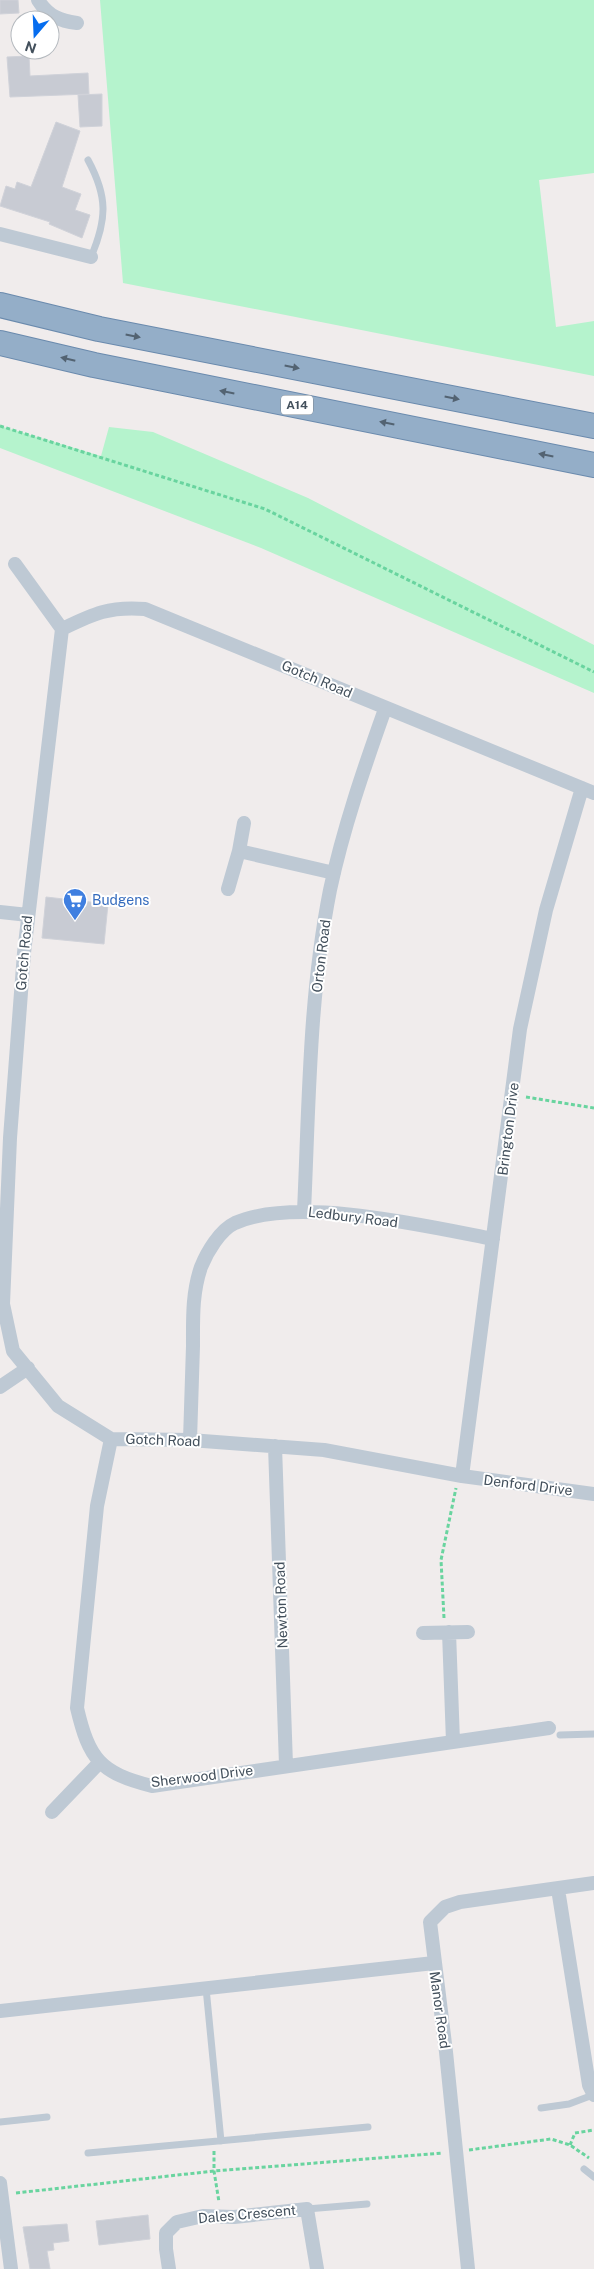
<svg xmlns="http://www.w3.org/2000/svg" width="594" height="2269" font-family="'Public Sans',sans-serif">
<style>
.green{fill:#b5f3cd}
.building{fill:#c8cbd3;stroke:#d0d2d9}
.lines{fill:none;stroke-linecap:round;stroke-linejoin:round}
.trunk-casing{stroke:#6a8aad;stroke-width:26}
.path{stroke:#69d49f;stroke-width:3;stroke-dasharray:4 2.5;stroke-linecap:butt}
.service{stroke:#bec9d4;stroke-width:7}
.minor{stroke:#bec9d4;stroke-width:14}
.trunk{stroke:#94aec8;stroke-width:24}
.oneway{fill:#536372}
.labels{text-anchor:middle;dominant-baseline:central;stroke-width:4;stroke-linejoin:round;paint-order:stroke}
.shield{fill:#fff;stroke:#7b848d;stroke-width:1}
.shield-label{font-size:12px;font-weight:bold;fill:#43505c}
.street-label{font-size:14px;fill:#43505c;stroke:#fff}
.shop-label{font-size:14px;fill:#366cbe;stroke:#fff;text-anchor:start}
</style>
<rect width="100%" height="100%" fill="#f0ecec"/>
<!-- green -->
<path class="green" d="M100 0H594V173L539 180 556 327 594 321V376L123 283Z
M0 426 101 456 109 427 153 432 308 498 594 645V693L261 548 0 448Z"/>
<!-- building -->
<path class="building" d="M0 0H18L19 13 0 14Z
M29 56 30 76 88 73 89 94 10 97 7 57Z
M102 94V126L80 127 78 95Z
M56 122 80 131 62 187 81 194 75 210 90 215 82 238 49 224 50 222 0 206 6 186 15 189 17 182 31 187Z
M46 897 108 904 104 944 42 938Z
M148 2215 150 2239 99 2245 96 2221Z
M67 2224 69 2241 53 2243 54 2250 47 2251 50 2269H30L23 2227Z"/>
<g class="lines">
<!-- trunk casing -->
<g class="trunk-casing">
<path id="trunk" d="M0 305 99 329 594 426
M0 343 94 365 594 465"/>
</g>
<!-- path -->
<path class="path" d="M0 426 265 509 594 672
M526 1097 594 1108
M444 1618 441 1560 456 1488
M570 2145 575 2133 594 2130
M469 2150 551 2139 570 2145 589 2158
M214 2151V2171L219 2202
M16 2193 214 2171 443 2153"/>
<!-- service -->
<path class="service" d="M88 160C108 197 107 219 91 257
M560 1735 594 1734
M206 1988 221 2141
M541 2108 569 2104 593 2095
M0 2122 47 2117
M88 2153 368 2127
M584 2169 594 2177
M307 2209 367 2204"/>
<!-- minor -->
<path class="minor" d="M38 0C48 16 60 21 77 23
M0 234 91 257
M15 564 62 629
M594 793 145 609C109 606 93 614 62 629L24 953 10 1138 3 1304 13 1351 58 1406 111 1439 190 1440 324 1450 462 1476 594 1494
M244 823 239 851 334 873
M228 889 239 851
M0 912 28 915
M304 1211C309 1104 309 996 330 890 343 829 364 768 385 709
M0 1387 28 1368
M111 1439 97 1506 77 1708C89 1759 100 1773 152 1786L549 1728
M190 1440C191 1409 192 1377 193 1346 193 1319 192 1293 201 1267 207 1252 220 1230 235 1223 297 1196 426 1226 493 1239
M275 1446 286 1765
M462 1476 520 1029 546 910 582 788
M449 1632 453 1742
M423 1633 468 1632
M52 1812 99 1763
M558 1889 589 2085 594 2095
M0 2011 434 1963
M0 2183 11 2269
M169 2269 166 2249V2233L177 2222 203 2216 234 2217 307 2209 317 2269
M468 2269 446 2052 430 1922 445 1907 460 1902 594 1883"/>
<!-- trunk -->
<use href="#trunk" class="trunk"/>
</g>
<!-- one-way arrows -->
<defs><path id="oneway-solid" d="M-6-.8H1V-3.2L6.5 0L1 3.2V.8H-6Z" transform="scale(1.25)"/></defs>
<g class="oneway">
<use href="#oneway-solid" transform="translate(133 336) rotate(11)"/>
<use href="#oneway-solid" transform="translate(68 359) rotate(-167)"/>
<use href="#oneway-solid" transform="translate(292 367) rotate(11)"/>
<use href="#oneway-solid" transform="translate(227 392) rotate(-169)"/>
<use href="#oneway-solid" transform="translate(452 398) rotate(11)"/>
<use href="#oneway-solid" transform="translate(387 423) rotate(-169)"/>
<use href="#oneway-solid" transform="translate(546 455) rotate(-169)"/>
</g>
<!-- icons -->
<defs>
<g id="supermarket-pin" transform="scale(1.25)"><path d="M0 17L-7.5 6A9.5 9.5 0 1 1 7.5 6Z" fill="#3f7fe0" stroke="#fff"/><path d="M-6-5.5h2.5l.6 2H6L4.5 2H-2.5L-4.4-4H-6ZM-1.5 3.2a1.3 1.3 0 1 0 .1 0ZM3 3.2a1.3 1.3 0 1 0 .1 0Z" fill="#fff"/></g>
</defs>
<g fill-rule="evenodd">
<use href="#supermarket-pin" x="75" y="900"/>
</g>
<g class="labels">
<!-- shield labels -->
<rect class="shield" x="281" y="395.5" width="32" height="19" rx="4"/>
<g class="shield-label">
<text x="297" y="405">A14</text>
</g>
<!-- street labels -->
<g class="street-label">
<text transform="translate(317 679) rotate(23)">Gotch Road</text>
<text transform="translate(24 953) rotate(-85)">Gotch Road</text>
<text transform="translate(321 956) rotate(-83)">Orton Road</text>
<text transform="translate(508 1129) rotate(-83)">Brington Drive</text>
<text transform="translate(353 1217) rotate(7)">Ledbury Road</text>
<text transform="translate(163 1440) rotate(2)">Gotch Road</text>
<text transform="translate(528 1485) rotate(7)">Denford Drive</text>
<text transform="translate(281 1605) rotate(-92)">Newton Road</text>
<text transform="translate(202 1776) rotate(-7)">Sherwood Drive</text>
<text transform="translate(440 2010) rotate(82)">Manor Road</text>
<text transform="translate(247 2214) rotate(-5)">Dales Crescent</text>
</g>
<!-- shop labels -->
<g class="shop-label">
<text x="92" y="900">Budgens</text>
</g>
</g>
<!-- north arrow -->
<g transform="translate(35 35) rotate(199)"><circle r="24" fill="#ffffff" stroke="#b4b9be"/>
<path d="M0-4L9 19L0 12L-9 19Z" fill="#066def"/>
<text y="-8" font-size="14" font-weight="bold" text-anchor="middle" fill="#43505c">N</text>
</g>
</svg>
